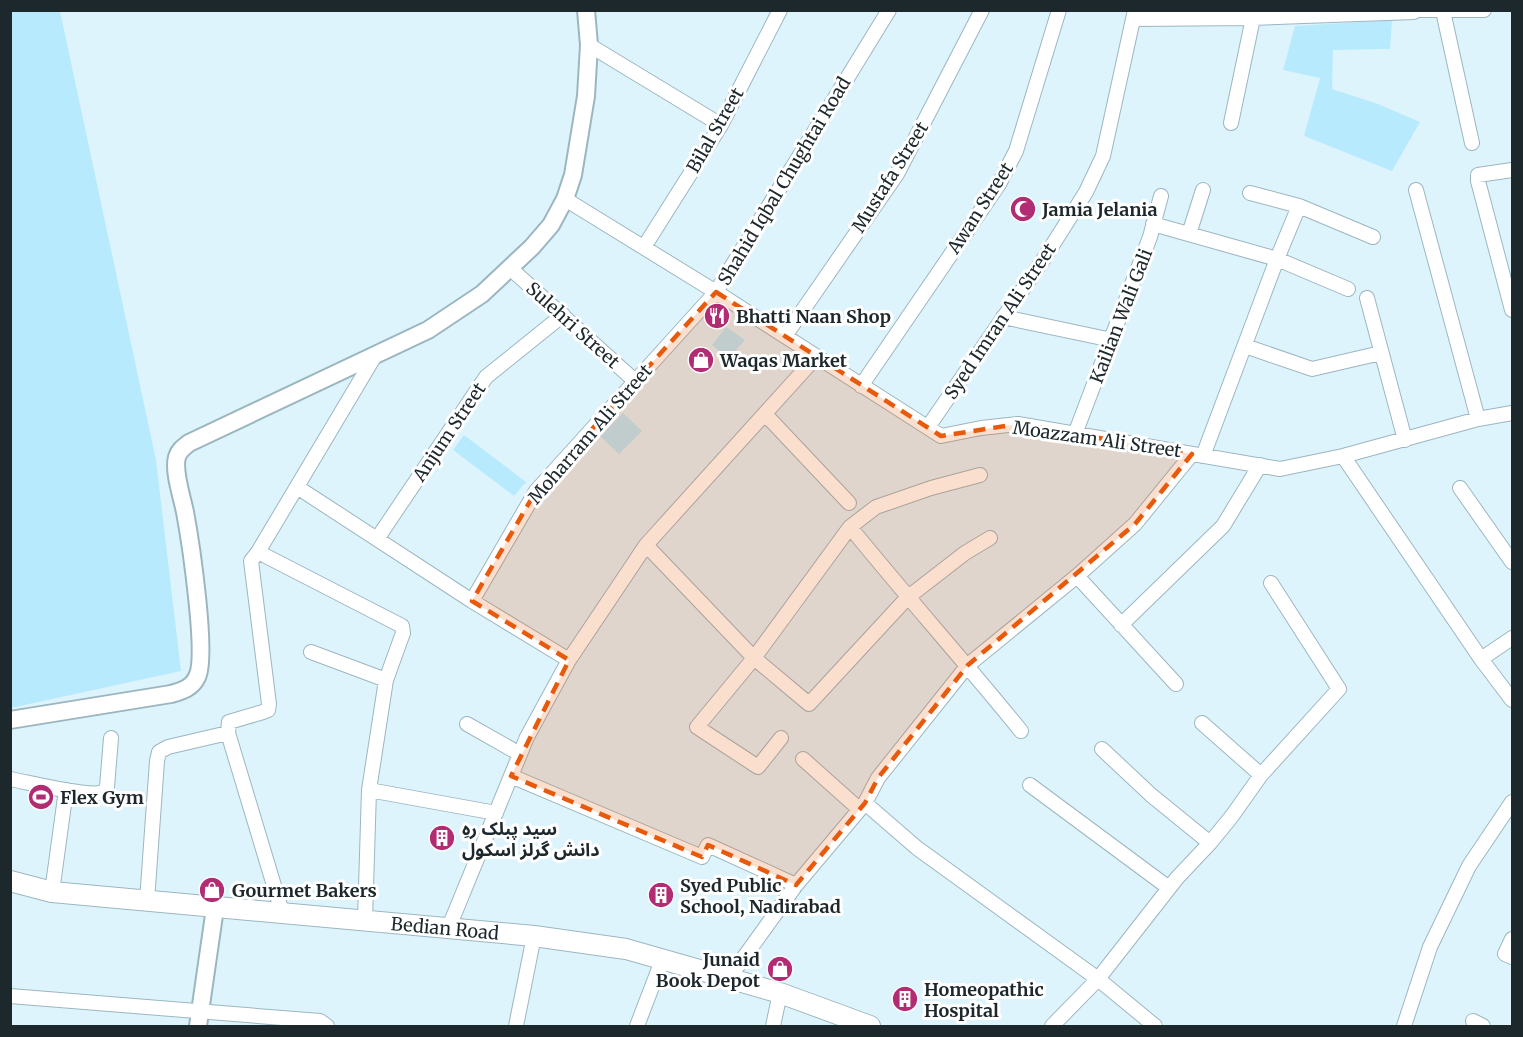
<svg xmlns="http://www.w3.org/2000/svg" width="1523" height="1037" font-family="Merriweather,'Noto Sans Arabic',serif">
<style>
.green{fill:#b8eafe}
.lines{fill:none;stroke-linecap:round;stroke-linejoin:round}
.minor-casing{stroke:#9cb6c0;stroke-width:16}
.tertiary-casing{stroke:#9cb6c0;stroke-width:20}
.secondary-casing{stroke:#9cb6c0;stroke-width:22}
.minor{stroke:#fff;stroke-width:14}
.tertiary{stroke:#fff;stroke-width:16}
.secondary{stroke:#fff;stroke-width:20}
.marked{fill:#e8590c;fill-opacity:0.2;stroke:#e8590c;stroke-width:4.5;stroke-dasharray:12 8;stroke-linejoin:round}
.labels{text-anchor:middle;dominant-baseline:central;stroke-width:6;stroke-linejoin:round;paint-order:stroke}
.street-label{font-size:18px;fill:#1d282c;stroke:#fff}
.poi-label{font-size:18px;font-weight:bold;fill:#1d282c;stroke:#fff;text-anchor:start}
</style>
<rect width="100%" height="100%" fill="#def4fd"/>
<!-- green -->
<path class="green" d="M10 11H60L156 460 181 671 11 708Z
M1392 20 1390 49 1333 50 1332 89 1378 104 1420 122 1392 171 1304 136 1320 78 1283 70 1295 26Z
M726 327 745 340 728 359 712 345Z
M623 413 642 431 619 454 600 436Z
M464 435 526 482 514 496 453 450Z"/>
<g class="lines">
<!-- minor casing -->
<g class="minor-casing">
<path id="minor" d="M1414 10H1484
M1443 11 1472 143
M1134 19 1253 18 1414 12
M589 45 721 125
M1231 123 1253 18
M1512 170 1478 175V181L1512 310
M1416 190 1478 419
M1250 193 1299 206
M565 199 716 292 889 10
M1153 224 1277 259 1348 289
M1189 234 1203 190
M644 247 721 125 780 10
M511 269 635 381
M1367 298 1405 440
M1003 317 1112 340
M785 336 897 174 982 10
M1245 346 1312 369 1381 353
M861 386 999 184 1016 151 1059 10
M765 414 849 503
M928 427 1043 260 1086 192 1103 156 1135 10
M1075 434 1150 237 1161 196
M1203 456 1277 259 1299 206 1373 237
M1343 456 1481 659 1512 700
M297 487 472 601 569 660
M1460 488 1512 562
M850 527C906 596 965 662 1021 731
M377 539 486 377 563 315
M646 545 754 658 809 704 907 598 965 553 990 538
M258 552 402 626 403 633 386 680 369 790 365 920
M1077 576 1176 684
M472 601 536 491 716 292 941 436 981 428 1018 424 1280 469 1343 456 1478 419 1512 413
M1121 625 1223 526 1260 465
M311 652 386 680
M1481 659 1512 638
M1202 723 1261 775
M467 724 520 754
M781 738 758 767 697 727 754 658 850 527 876 507 931 488 980 475
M1102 749 1151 795 1210 843
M803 759 859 809
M511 776 702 857 708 845 796 885
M10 779C31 783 82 796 100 793 105 792 104 791 107 787L111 738
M1030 785 1169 888
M369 790 496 813
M865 803 917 848 1098 979 1155 1026
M52 892 66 790
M147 901 157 761 159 752 168 747 228 733
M282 912 228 733 229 722 263 712 268 710 269 704 251 561 258 552 376 354
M449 927 527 737 569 660 646 545 816 357
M1512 939 1505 954 1512 957
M729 978 796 885 865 803 878 778 968 665 1077 576 1135 524 1192 454
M10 996 320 1021 327 1026
M1473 1021 1483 1026
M516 1026 534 936
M637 1026 663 958
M773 1026 780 993
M1052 1026 1098 979 1177 878 1210 843 1232 816 1261 775 1339 689 1271 583
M1404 1026 1430 947 1469 866 1512 802"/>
</g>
<!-- tertiary casing -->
<g class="tertiary-casing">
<path id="tertiary" d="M10 720 171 694C182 691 192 688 197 677 208 656 190 539 185 512 182 497 173 471 177 457 179 450 184 447 189 443L428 330 482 294 532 247 551 225 565 199 573 175 586 96 589 45 586 10
M198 1026 215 908"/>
</g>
<!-- secondary casing -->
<g class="secondary-casing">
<g id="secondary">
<path id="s1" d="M10 881 52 892 534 936 626 949 780 993 870 1026"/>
</g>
</g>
<!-- minor -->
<use href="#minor" class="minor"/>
<!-- tertiary -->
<use href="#tertiary" class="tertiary"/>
<!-- secondary -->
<use href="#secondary" class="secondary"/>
</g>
<!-- marked area -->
<path class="marked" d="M716 292 941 436 1018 424 1192 454 1135 524 968 665 878 778 865 803 796 885 708 845 702 857 511 776 569 660 472 601 536 491Z"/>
<!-- icons -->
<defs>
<g id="mosque-disc" transform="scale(1.35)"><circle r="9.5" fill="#b12c72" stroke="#fff"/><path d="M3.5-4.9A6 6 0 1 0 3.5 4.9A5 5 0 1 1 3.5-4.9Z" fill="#fff"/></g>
<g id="restaurant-disc" transform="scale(1.35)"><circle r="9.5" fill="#b12c72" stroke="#fff"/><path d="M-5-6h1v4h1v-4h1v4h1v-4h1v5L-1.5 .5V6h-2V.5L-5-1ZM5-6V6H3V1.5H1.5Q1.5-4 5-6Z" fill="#fff"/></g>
<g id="shop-disc" transform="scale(1.35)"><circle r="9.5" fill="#b12c72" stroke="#fff"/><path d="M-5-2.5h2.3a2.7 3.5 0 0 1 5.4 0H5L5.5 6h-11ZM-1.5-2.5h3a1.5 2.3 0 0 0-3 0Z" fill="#fff"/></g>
<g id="stadium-disc" transform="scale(1.35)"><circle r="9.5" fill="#b12c72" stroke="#fff"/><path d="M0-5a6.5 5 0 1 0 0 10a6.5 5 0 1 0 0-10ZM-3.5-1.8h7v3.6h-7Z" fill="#fff"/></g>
<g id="building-disc" transform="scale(1.35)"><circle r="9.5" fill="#b12c72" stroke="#fff"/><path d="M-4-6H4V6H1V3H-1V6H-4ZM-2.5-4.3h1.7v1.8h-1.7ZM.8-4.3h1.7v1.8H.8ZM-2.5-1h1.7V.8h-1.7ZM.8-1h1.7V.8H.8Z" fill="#fff"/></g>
</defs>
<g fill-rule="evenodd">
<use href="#mosque-disc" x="1023" y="209"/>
<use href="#restaurant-disc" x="717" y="316"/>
<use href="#shop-disc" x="701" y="360"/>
<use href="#stadium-disc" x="41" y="797"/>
<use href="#building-disc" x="442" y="838"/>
<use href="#shop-disc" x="212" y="890"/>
<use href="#building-disc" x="661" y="895"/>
<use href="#shop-disc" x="780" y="969"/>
<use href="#building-disc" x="905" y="999"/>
</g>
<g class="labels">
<!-- street labels -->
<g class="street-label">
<text transform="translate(715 130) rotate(-60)">Bilal Street</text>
<text transform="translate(890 177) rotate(-58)">Mustafa Street</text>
<text transform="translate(784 181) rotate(-59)">Shahid Iqbal Chughtai Road</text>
<text transform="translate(980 208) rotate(-57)">Awan Street</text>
<text transform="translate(1121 316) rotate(-69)">Kailian Wali Gali</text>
<text transform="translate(1000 321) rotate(-56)">Syed Imran Ali Street</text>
<text transform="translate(573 325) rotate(42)">Sulehri Street</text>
<text transform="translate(449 432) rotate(-56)">Anjum Street</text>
<text transform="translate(590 434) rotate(-49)">Moharram Ali Street</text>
<text transform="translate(1097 439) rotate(8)">Moazzam Ali Street</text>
<text stroke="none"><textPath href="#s1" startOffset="438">Bedian Road</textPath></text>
</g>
<!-- poi labels -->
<g class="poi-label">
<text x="1042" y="209">Jamia Jelania</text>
<text x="736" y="316">Bhatti Naan Shop</text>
<text x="720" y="360">Waqas Market</text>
<text x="60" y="797">Flex Gym</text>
<text x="462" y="828">سید پبلک رہِ<tspan x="462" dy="21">دانش گرلز اسکول</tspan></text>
<text x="680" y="885">Syed Public<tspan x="680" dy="21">School, Nadirabad</tspan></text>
<text x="232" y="890">Gourmet Bakers</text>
<text x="760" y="959" text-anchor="end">Junaid<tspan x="760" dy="21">Book Depot</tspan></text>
<text x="924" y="989">Homeopathic<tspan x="924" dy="21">Hospital</tspan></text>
</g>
</g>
<!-- border -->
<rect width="1523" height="1037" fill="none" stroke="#1d282c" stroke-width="24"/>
</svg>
